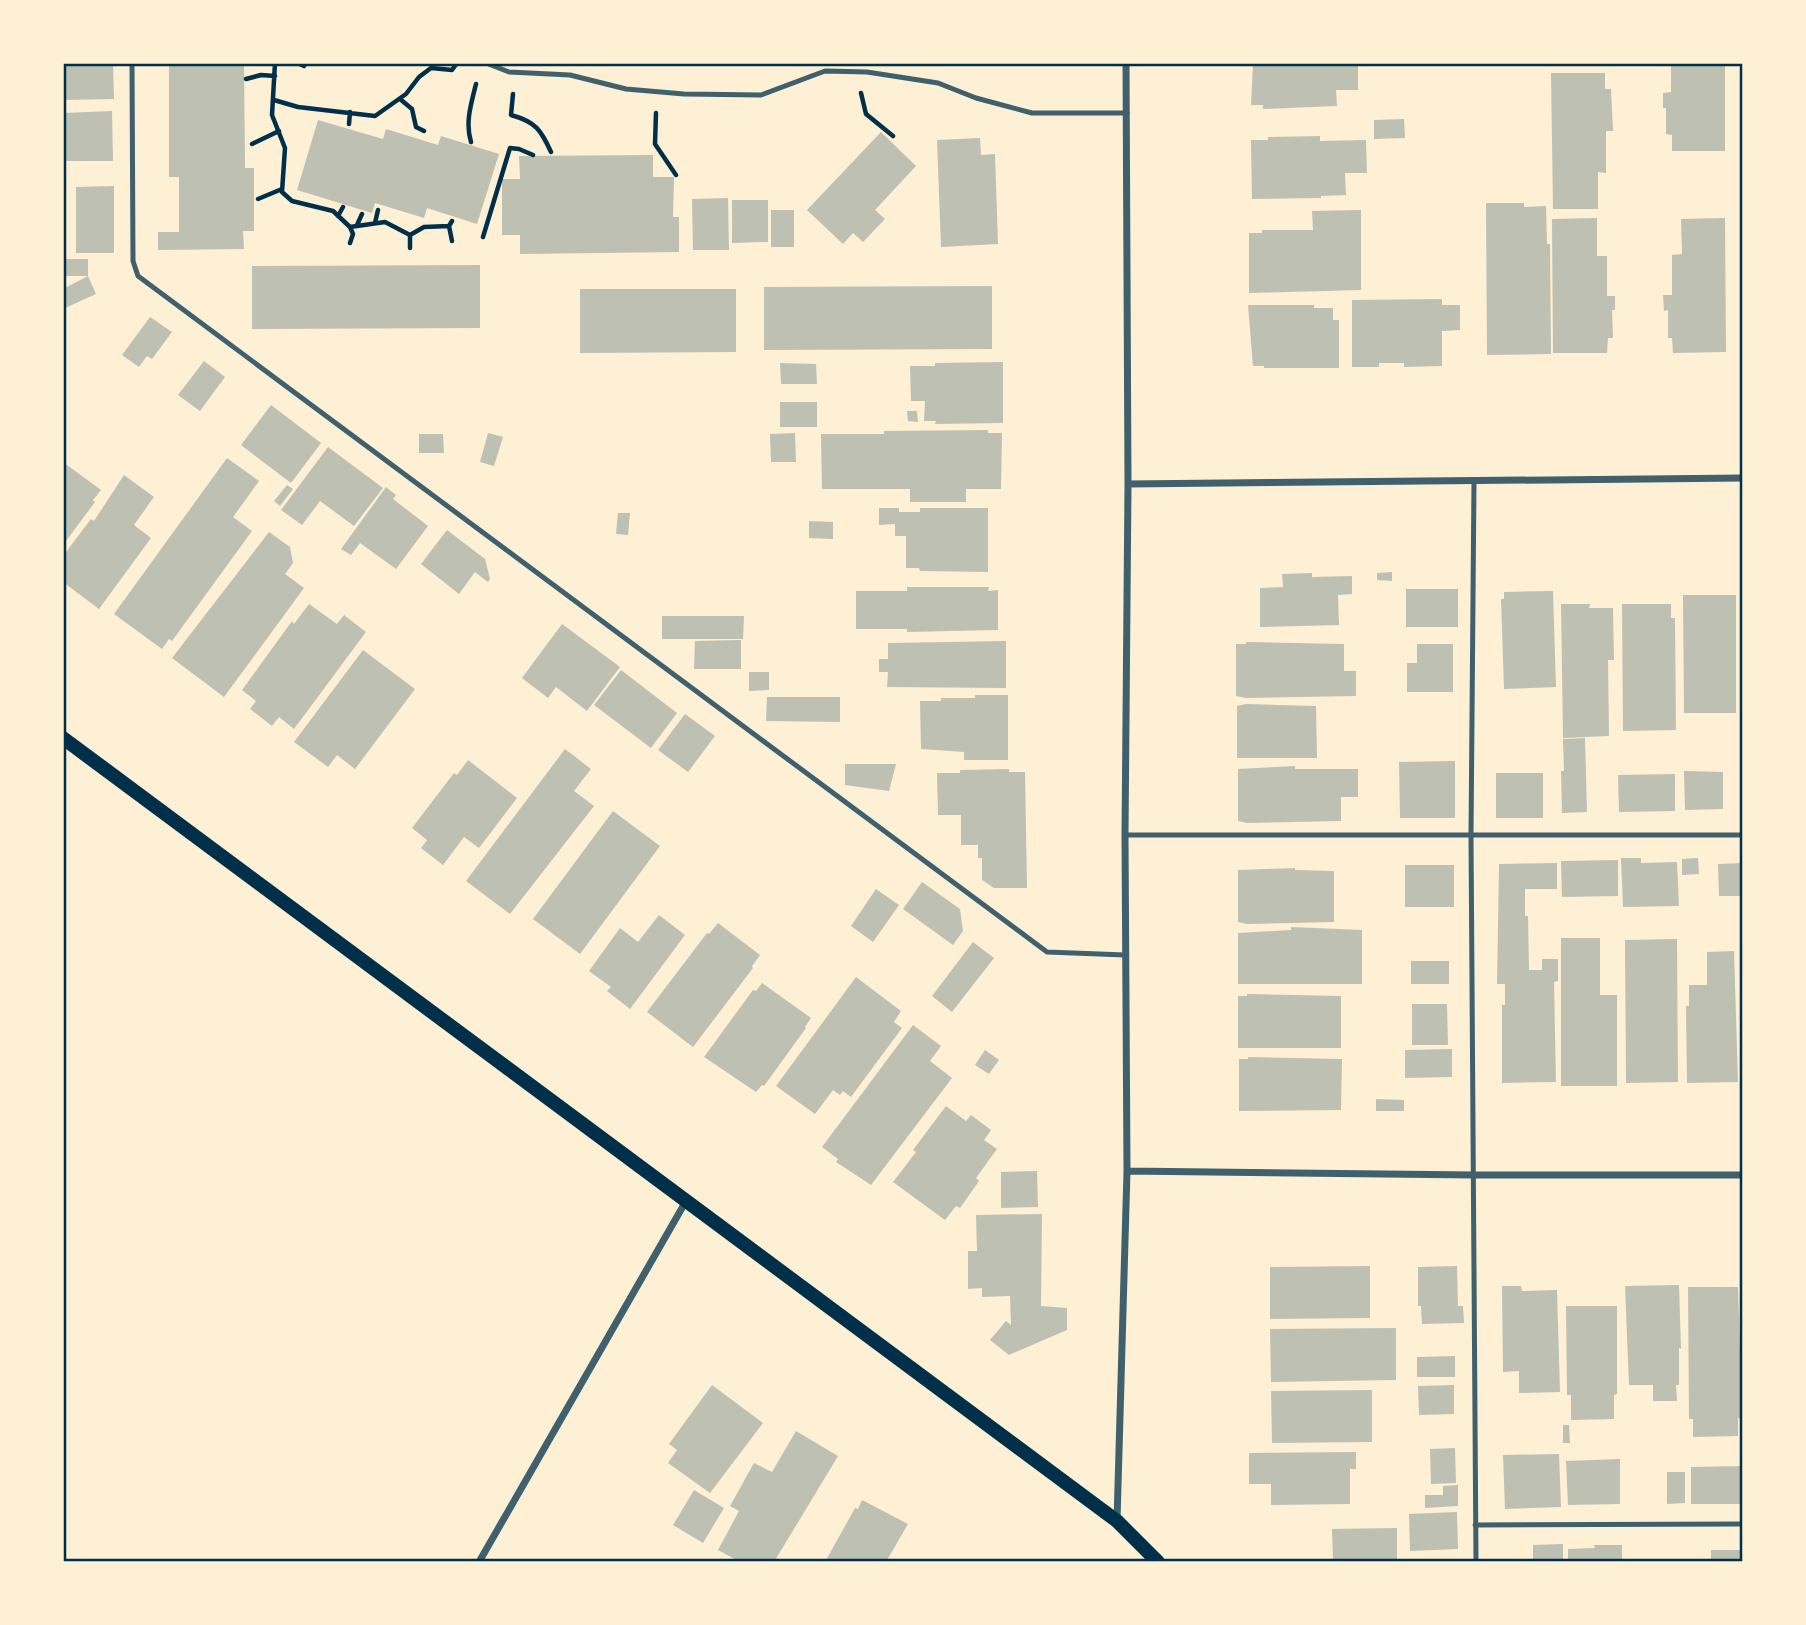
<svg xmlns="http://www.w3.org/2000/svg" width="1806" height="1625" font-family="Roboto,sans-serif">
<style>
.building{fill:#bec0b2}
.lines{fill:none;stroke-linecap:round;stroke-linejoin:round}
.path{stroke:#003049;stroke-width:4.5}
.service{stroke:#3f606c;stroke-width:5}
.minor{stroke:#3f606c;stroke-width:7}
.secondary{stroke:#003049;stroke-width:14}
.neatline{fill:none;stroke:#003049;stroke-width:2.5}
</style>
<rect width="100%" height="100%" fill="#fdf0d5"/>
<!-- building -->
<path class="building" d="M63 63H113L114 99 63 100Z
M169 63H244L245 168H254V231H243L244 249 158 250V232H179V177H169Z
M1253 63H1358V90H1336L1337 106 1263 109V105H1251Z
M1671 63H1725V151H1672V135L1666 134V108H1663V93L1671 92Z
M1551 73H1605V89H1611L1613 131H1606V173L1598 172V209H1553Z
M112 111 113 161H64L63 113Z
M1404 119 1405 138 1374 139V120Z
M318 120 383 139 386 129 438 145 441 136 499 154 477 224 427 208 424 218 375 203 372 213 297 190Z
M881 132 916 166 875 210 885 219 863 242 853 233 843 244 807 210Z
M1320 136V141L1366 140 1367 173H1345L1346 195 1321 196V198L1252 199 1251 140H1268V137Z
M980 138 981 155 995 154 998 244 941 247 937 140Z
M653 155V177H674L673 217H679V252L520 254V235H502V179H520L519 156Z
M114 186V253H76V187Z
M728 198 729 250H693L692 199Z
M732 200H768V242L732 243Z
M1486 203H1524V207L1546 206 1547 244H1550L1551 354 1487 355Z
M771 210H794V247H771Z
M1361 210V290L1249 293V233H1262V230H1313L1312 211Z
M1597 218V256H1607V296H1615V310H1612L1613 338H1608L1607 353H1553L1552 219Z
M1725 218 1726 352 1673 353 1672 338H1668V310L1664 311 1663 295H1672V255L1682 254 1681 219Z
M63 259H88V276H63Z
M480 265V328L252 329V266Z
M88 276 96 294 63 309V289Z
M992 286V349L764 350V287Z
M580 289H736V352L580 353Z
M1442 299V305H1460V330L1442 331V366L1404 367V363H1379V367H1352V300Z
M1248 305H1314V308H1333V320H1339V368H1264V366H1253Z
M150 317 172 332 152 359 147 356 139 367 122 355Z
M204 361 225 377 200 411 178 395Z
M1003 362V423L935 424 936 421H924L925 401H911L910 366H935V363Z
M780 363 816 364 817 384H781Z
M780 402H817V427H780Z
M271 405 321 443 291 483 241 445Z
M907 411H917L918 422 908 421Z
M988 430V433H1002L1001 489H966V502H910V489H822L821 434H884V431Z
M488 433 503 437 494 466 480 462Z
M795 433 796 462H771L770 434Z
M419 434H443L444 453H419Z
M328 447 383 488 354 526 320 501 302 525 281 510Z
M227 458 259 481 233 517 252 531 172 641 169 639 162 649 114 614Z
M63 462 101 490 93 500 95 502 63 545Z
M124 475 154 497 134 525 151 538 99 609 63 582V556L91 519 94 521Z
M287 485 293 489 280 506 274 501Z
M386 487 396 495 393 499 428 526 396 569 360 543 351 555 341 549Z
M879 508H899V512H920V508H988V572L920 571 919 568H906V536H895V524L879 525Z
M618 513H630L628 535 616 534Z
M809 521 833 522V539L809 538Z
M447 530 485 559 490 579 488 582 475 572 459 594 421 564Z
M269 532 290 547 293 563 285 574 304 588 224 697 172 658Z
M1392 572V581L1377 580V573Z
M1312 573V577L1352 576V594L1338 595 1339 625 1260 627V588L1283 587 1282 574Z
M907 587H989L988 591 998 590V630L907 632V629H856V591H907Z
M1406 589H1458V627H1406Z
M1553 591 1556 687 1504 689 1501 599H1504V592Z
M1683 595H1736V713H1684Z
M309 604 337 624 344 615 366 632 294 729 279 717 272 726 250 709 256 701 242 690 292 621 294 624Z
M1561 604H1590L1589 608H1613L1614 660H1608L1609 736 1563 738Z
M1622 604H1671V618H1675L1676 730 1623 731Z
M662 616H744L743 639H662Z
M562 624 620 667 587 711 556 687 548 698 522 678Z
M741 640V669H694L695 641Z
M1006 641V688L887 687 888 672H879V659H888V643Z
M1246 642 1344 644V671H1356V696L1246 698 1236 696V644H1246Z
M1417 644H1453V692H1407V663H1417Z
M363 650 415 689 355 769 337 755 328 767 294 742Z
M621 670 677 713 651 748 594 705Z
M749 672H769V690L749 691Z
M975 695H1008V760H964V752L921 749 920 701H941V698H975Z
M767 697H840V722L766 721Z
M1246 704 1316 706 1317 758H1237V706Z
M685 714 715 736 688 772 658 750Z
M1585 738 1587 812 1562 813 1561 771H1564L1563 739Z
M565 749 591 769 574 791 594 806 510 914 466 881Z
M468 760 517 798 479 848 464 837 443 865 421 848 427 840 412 828 454 773 457 775Z
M1455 761V818H1400L1399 762Z
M845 764H896L889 791 845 785Z
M1295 766V769H1358V797H1341V821L1247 823 1238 821V769Z
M1009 769V772H1025L1027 888H994L982 880V858H978V845H961V815H938L937 773H960V770Z
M1684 771 1723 772V809L1685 810Z
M1496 773H1543V818H1496Z
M1675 774V811L1619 812 1618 775Z
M613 811 660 846 580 954 533 919Z
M1621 858H1641V863L1677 862 1679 906 1623 907Z
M1698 858 1699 874 1682 875V859Z
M1618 860V896L1562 897 1561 861Z
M1557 863V889H1525V916H1528L1529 970H1542V959H1558V981L1554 982 1556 1082 1502 1083V1005H1505V984H1497L1499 864Z
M1743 863V896H1719L1718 864Z
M1405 865H1454V907H1405Z
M1295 868V870L1334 871V922L1247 924 1238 922V870Z
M922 882 960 909 963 931 953 945 903 909Z
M876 889 899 905 873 942 851 926Z
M659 915 685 935 630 1009 607 991 611 987 589 971 620 928 638 942Z
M718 923 760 955 752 966 753 968 693 1047 647 1012 707 933 709 934Z
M1291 927 1362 930V984H1238V933L1291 930Z
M1561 938H1600V995H1617V1086H1561Z
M1677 939 1678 1082 1626 1083 1625 940Z
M973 942 994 958 952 1012 932 996Z
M1734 951 1738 1082 1687 1083 1686 1006H1689V985H1707V952Z
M1411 961H1449V984H1411Z
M856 977 901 1011 894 1022 902 1028 851 1097 843 1091 840 1095 833 1090 815 1114 776 1086Z
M762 983 811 1018 805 1027 806 1028 764 1086 762 1085 756 1092 704 1057 753 990 756 991Z
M1247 994 1341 996V1048H1238V996H1247Z
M1412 1004H1447L1448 1045H1412Z
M913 1025 941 1046 930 1061 952 1078 871 1185 836 1162 838 1159 822 1147Z
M1452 1049V1077L1405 1078V1050Z
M985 1050 999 1060 989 1074 975 1065Z
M1248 1057 1342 1059 1341 1110 1239 1111V1059H1248Z
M1376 1099 1404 1100V1111H1376Z
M946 1106 966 1121 971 1115 991 1130 984 1140 997 1149 976 1178 979 1181 960 1208 956 1206 945 1220 893 1182 916 1152 913 1150Z
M1037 1171 1038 1207 1001 1208V1172Z
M1042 1214 1041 1306 1067 1308V1330L1009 1355 990 1340 1006 1321 1011 1325 1010 1296 982 1297V1288L968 1289V1251H977L976 1215Z
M1370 1266V1318L1270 1319V1267Z
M1457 1266 1458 1306H1463L1464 1323 1422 1324 1421 1306H1418V1267Z
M1679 1285 1681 1349 1679 1348V1385H1676L1677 1401H1653V1385H1629L1625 1286Z
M1502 1286H1521L1522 1291 1557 1290 1560 1392 1519 1393V1371L1503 1372Z
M1688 1287H1738L1742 1419 1738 1418V1436L1693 1437V1419H1689Z
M1566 1306H1617V1394L1614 1395V1419L1571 1420V1395H1567Z
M1396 1328V1380L1271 1382 1270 1329Z
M1455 1356V1377H1417V1357Z
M712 1385 763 1423 710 1493 668 1463 677 1450 669 1444Z
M1454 1385V1414L1419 1415 1418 1386Z
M1372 1390V1442L1272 1443 1271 1391Z
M1563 1425H1569L1570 1443H1563Z
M796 1431 838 1456 774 1562H763L757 1559 756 1562H740L718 1550 739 1511 730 1506 754 1463 772 1472Z
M1455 1448 1456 1483 1431 1484 1430 1449Z
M1356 1452V1469H1350V1504L1271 1505V1484H1249V1453Z
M1559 1454 1561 1507 1505 1509 1503 1455Z
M1620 1459V1504L1568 1505 1566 1461Z
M1743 1466V1504H1691V1467Z
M1667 1472H1685V1503L1667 1504Z
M1458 1485V1506L1425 1508V1495H1443V1486Z
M694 1490 724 1508 703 1543 673 1525Z
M862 1500 908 1524 886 1562H825L855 1508 858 1509Z
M1457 1512 1458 1549 1410 1551 1409 1514Z
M1397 1528V1562H1333L1332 1529Z
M1563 1544V1562H1533V1545Z
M1594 1545H1622V1562H1568V1549L1595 1548Z
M1711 1550H1743V1562H1711Z"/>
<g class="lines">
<!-- path -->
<path class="path" d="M275 63 272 115 285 148 282 192 292 201 333 211 350 227 385 222 410 235 424 227 449 226 452 221
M297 63 304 66
M246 79 261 75 275 76
M861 93 866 114 893 136
M513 94 511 115C536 122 541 130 551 152
M400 99 412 109 416 127 424 131
M274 100 298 107 375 116 406 94 419 77 431 68 452 70 457 63
M656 113 655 144 676 175
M349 124 350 112
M471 142C465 123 471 104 476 84
M252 144 279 131
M258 199 282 189
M338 216 343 207
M375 223 378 210
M357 225 362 214
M449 226 452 241
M350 227 353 234 350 243
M410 235V248
M483 237 510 148 519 149 533 155"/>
<!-- service -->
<path class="service" d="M132 63 133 261 138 276 1047 952 1125 955
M486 63 509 72 570 75 626 89 684 94 761 95 825 71 867 72 938 83 976 98 1032 113H1127
M1474 480 1471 836 1476 1562
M1125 835H1743
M1475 1525 1743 1524"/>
<!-- minor -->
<path class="minor" d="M1128 484 1743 478
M1127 1171 1475 1175H1743
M1117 1521 1127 1171 1125 835 1128 484 1126 63
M479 1562 686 1201"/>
<!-- secondary -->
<path class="secondary" d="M63 738 1117 1521 1158 1562"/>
</g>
<!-- border -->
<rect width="1806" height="1625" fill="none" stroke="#fdf0d5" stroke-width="130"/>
<rect x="65" y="65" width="1676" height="1495" class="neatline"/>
</svg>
